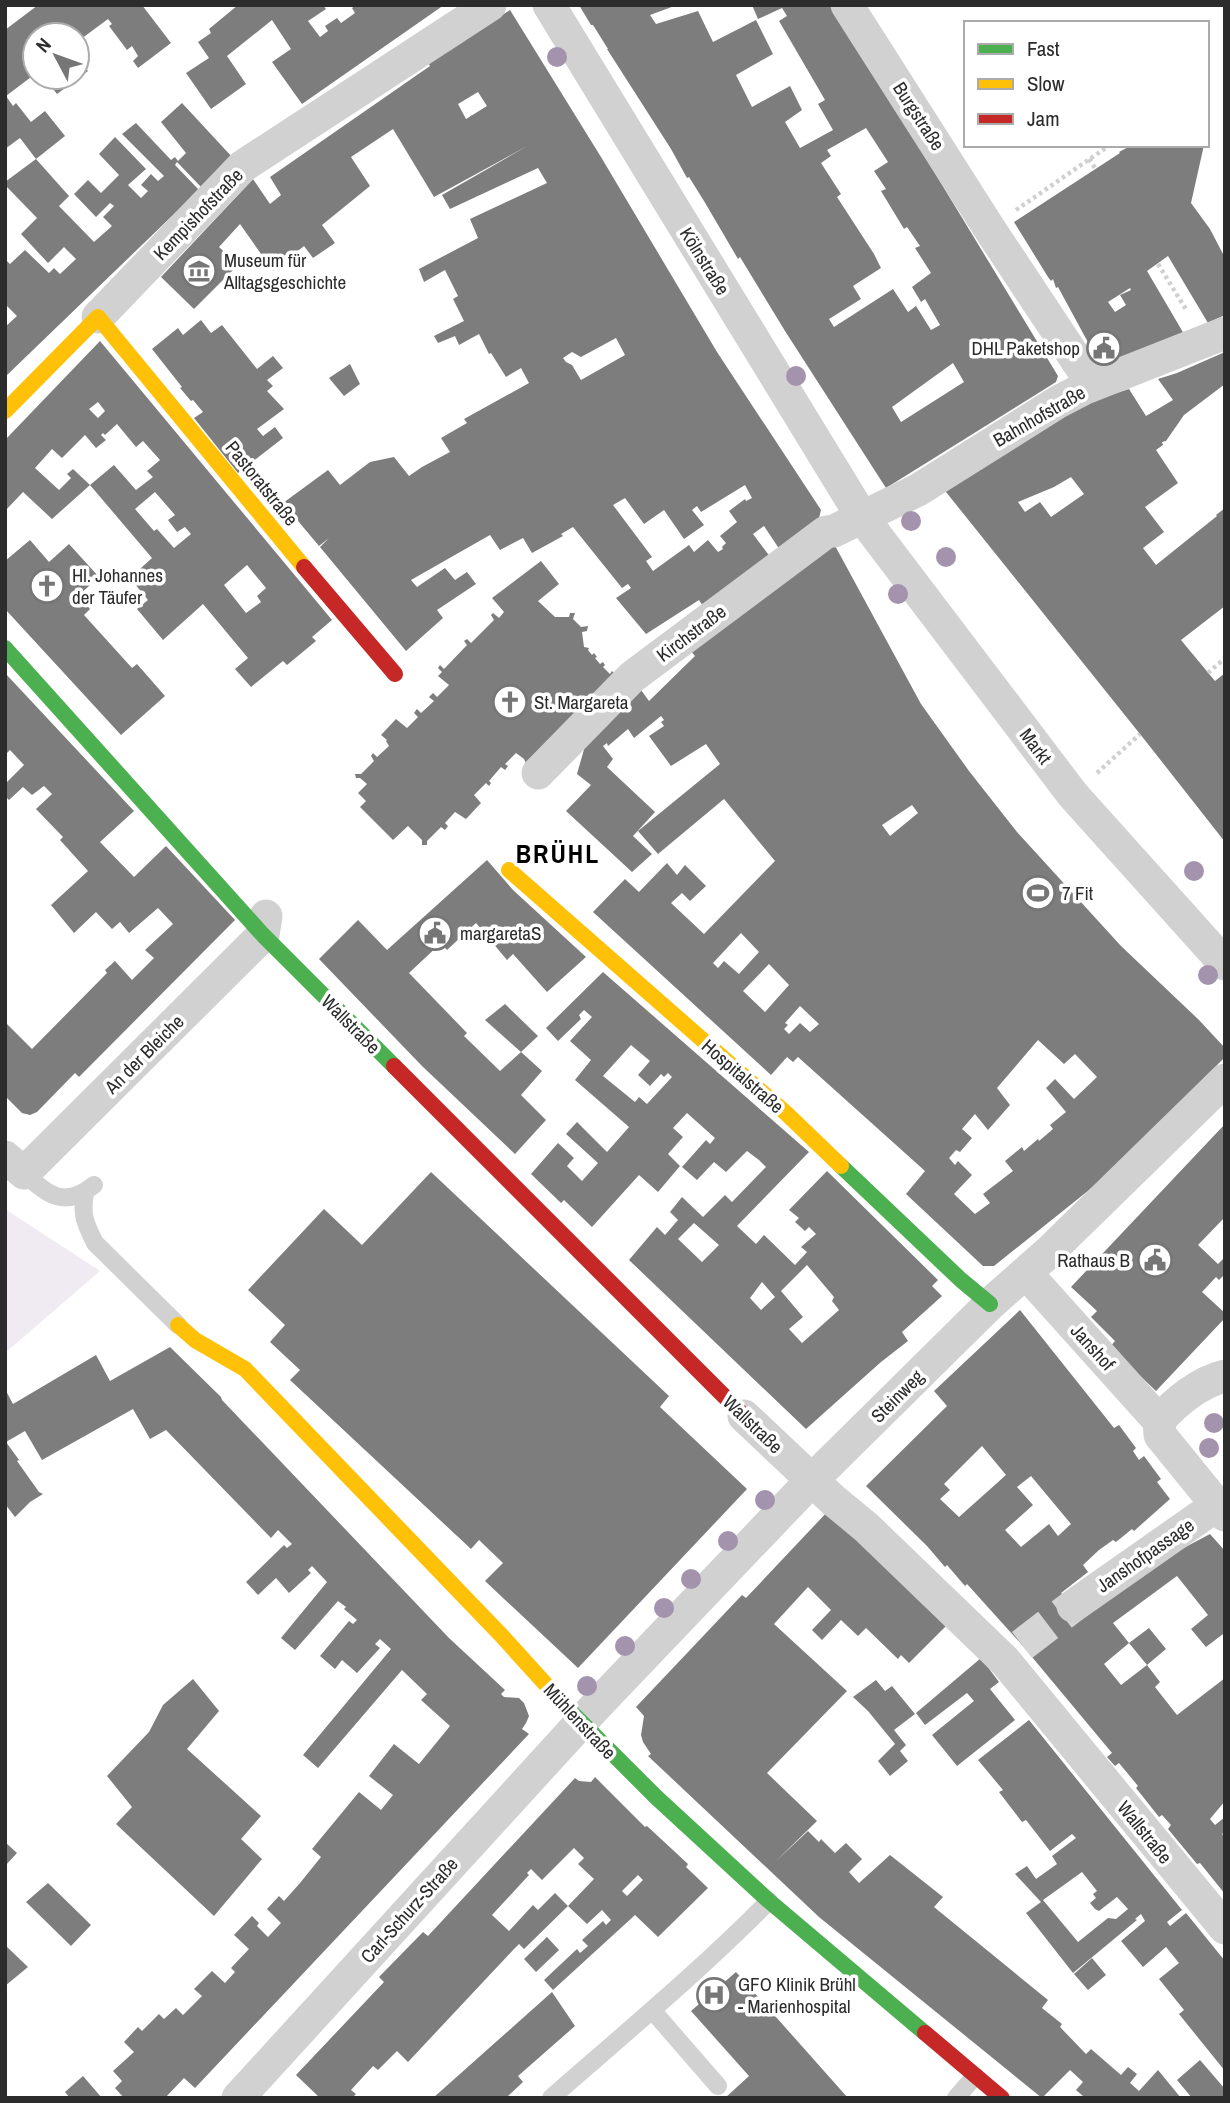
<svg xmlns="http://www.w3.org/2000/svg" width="1230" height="2103" font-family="'Archivo Narrow',sans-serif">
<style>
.green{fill:#f0eaf3}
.building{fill:#7d7d7d;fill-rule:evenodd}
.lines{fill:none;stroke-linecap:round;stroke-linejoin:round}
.street-tunnel{stroke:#d5d5d5;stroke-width:33;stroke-dasharray:33 17;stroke-linecap:butt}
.path{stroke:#d0d0d0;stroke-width:4.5;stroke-dasharray:3.5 3.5;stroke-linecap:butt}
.lane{stroke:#d1d1d1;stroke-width:18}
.street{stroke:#d1d1d1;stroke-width:33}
.fast{stroke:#4caf50;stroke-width:16}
.slow{stroke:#ffc107;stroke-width:16}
.jam{stroke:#c62828;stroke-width:16}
.tree{fill:#a393ac}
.labels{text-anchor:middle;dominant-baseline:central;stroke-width:7;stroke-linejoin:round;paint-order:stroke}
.street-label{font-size:19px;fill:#2c2c2c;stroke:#fff}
.poi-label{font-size:19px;fill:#2c2c2c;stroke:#fff;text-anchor:start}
.district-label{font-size:26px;font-weight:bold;letter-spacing:2px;fill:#000;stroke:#fff}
</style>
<rect width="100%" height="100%" fill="#fff"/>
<!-- green -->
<path class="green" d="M5 1209 100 1271 5 1353Z"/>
<!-- building -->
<path class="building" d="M38 5H142L171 43 138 68 133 61 138 56 132 46 127 50 109 26 112 24 108 19 77 42V35H35V74L6 96 13 106 16 103 31 122 45 111 65 136 36 159 69 196 59 206 94 242 112 226 103 217 114 206 110 203 96 217 74 194 88 180 101 193 119 175 99 154 115 137 146 169 128 185 141 198 148 191 141 185 151 174 158 181 164 176 122 134 136 123 171 160 175 157 178 161 186 153 161 122 182 103 233 158 202 188 177 162 175 165 199 190 5 377V327L17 316 5 304V259L10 264 25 250 49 273 54 268 60 274 76 259 64 247 48 263 21 234 37 218 5 185V182L36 159 20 138 5 149V30Z
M238 5H323L326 9 308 21 320 37 328 31 325 26 337 18 341 23 355 13 352 8 356 5H444L302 104 272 62 291 49 272 20 227 56 246 84 211 109 186 73 209 58 198 42 211 33 209 29Z
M579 5H677L650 15 656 24 698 11 713 42 756 20 773 54 736 75 752 107 790 86 802 110 785 122 800 148 833 130 818 104 825 100 779 21 787 16 782 8 758 19 752 5H833L1058 376 1056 382 886 488 785 331 740 257 738 259 704 201 689 177 687 178 671 149 607 49H608L593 25H591ZM866 128 888 162 874 171 886 189 881 191 904 229 907 227 920 246 915 248 931 273 912 287 921 302 925 299 940 325 931 330 916 306 908 312 893 289 834 327 829 319 861 299 853 286 881 268 874 254 837 197 841 194 821 163 831 156 827 150ZM953 363 964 382 901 422 892 407Z
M510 10 601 157 717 352 821 510 817 526 780 550 764 526 753 534 774 562 705 609 699 600 646 634 616 598 631 588 628 584 622 588 573 527 561 534 563 536 532 553 523 538 500 550 490 535 411 580 417 587 445 568 455 580 467 572 476 584 437 610 443 618 406 651 320 547 329 538 319 546 283 503 328 470 340 485 370 462 394 457 409 476 422 467 450 452 441 438 467 423 464 419 529 383 521 368 506 377 491 353 489 354 479 334 459 345 455 336 438 343 434 336 464 321 453 299 458 296 445 270 424 282 419 269 478 238 470 219 547 183 538 168 450 209 442 195 529 145 434 197 393 129 351 157 370 186 322 225 335 243 313 258 304 246 273 271 240 224 219 247 238 265 194 309 161 277 253 179 270 204 281 195 270 177 430 66 428 63ZM478 92 487 106 466 119 458 104ZM616 338 625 355 581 380 572 365 566 362 563 358 572 352 581 357ZM745 485 752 498 746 501 745 499 729 511 737 522 720 536 726 543 722 547 723 549 718 552 708 540 694 552 689 545 653 571 646 561 652 557 613 505 625 498 644 524 664 510 684 539 704 525 692 510 697 506 701 512Z
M77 57 88 71 57 94 44 77H77Z
M1132 145H1204L1191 203 1210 229 1223 254 1225 253V315L1208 323 1168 256 1147 271 1184 334 1103 370 1058 287 1056 288 1053 279 1051 281 1048 277 1014 222 1120 153 1119 152ZM1130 288 1131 290 1120 295 1126 305 1115 312 1108 302Z
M201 320 211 333 222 325 257 369 273 356 283 368 267 380 273 386 267 391 284 409 257 429 263 436 275 427 283 438 238 473 194 418 203 412 193 400 191 401 180 388 182 387 152 349 178 328 183 335Z
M100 341 332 620 312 637 316 641 287 665 283 661 251 687 235 669 248 658 203 604 163 640 137 609 148 600 130 578 152 558 90 485 114 465 136 490 153 477 147 471 160 460 143 441 136 447 117 424 105 435 103 433 101 435 106 440 96 448 85 435 62 458 52 449 35 468 59 490 71 478 67 474 73 469 90 485 52 519 23 492 5 511V440ZM98 402 105 411 98 418 89 409ZM155 492 175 515 168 520 177 532 185 527 191 534 174 548 157 529 154 531 135 509ZM247 565 266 588 257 596 261 602 246 613 224 585Z
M1225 352V384L1184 415 1166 441 1162 442 1163 445 1156 450 1178 483 1145 507 1164 532 1143 548 1156 565 1217 516 1216 515 1225 508V606L1181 640 1215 681 1225 673V842L1144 739 942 487 1070 408 1129 389 1146 416 1173 400 1158 379 1177 373ZM1071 477 1084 494 1051 517 1040 502 1025 512 1018 502 1054 487Z
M350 364 360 384 344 396 329 378Z
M30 540 49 562 69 544 99 577 79 595 90 609 84 615 132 668 137 664 165 696 121 735 5 609V561Z
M833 542 921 704 969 771 1017 832 1121 946 1199 1020 1225 1048V1057L1114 1170 994 1266H983L906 1194 925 1171 798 1057 793 1062 787 1057 771 1075 593 912 625 879 639 892 667 863 677 875 685 865 706 886 690 901 682 893 671 903 704 934 775 861 724 799 658 854 638 831 720 764 706 744 671 766 649 736 664 726 661 722 664 720 661 716 634 738 628 729 608 746 607 743 603 746 613 759 607 767 655 812 633 836 652 854 632 872 566 811 591 785 577 774 589 732 641 690 649 701 695 656 690 650ZM912 805 918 813 890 836 882 825ZM741 933 759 952 739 974 724 961 718 968 713 963ZM769 964 789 985 765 1012 743 991ZM800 1006 819 1024 810 1032 800 1023 789 1034 784 1029 788 1025 785 1023ZM1038 1040 1064 1064 1075 1054 1097 1077 1074 1099 1055 1079 1046 1088 1066 1112 1050 1125 1053 1129 1039 1141 1038 1139 1024 1151 1022 1147 1005 1161 1013 1171 983 1194 990 1203 975 1214 954 1194 972 1175 958 1161 955 1165 949 1158 956 1150 960 1152 972 1138 962 1129 975 1114 988 1130 1010 1105 997 1088Z
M541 561 559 584 538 601 555 617H569L570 613H575L573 619 581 627 588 626 587 631 582 632 584 647 589 648 588 650 592 655 594 653 597 657 595 658 600 664 603 662 605 665 603 667 610 674 612 671 615 674 526 763 524 759 516 753 505 764 508 766 505 770 501 767 489 781 491 783 489 786 486 783 474 795 481 803 466 819 455 812 445 823 448 826 445 830 441 827 427 841V845H422V840L408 826 393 840 360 807 366 801 358 793 367 784 360 778H356L355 774H361L374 761 371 756 373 753 377 757 389 746 386 741 387 740 381 735 396 719 407 728 418 717 414 713 417 709 421 713 434 701 429 697 433 693 437 697 449 685 438 676 442 672 438 668 440 665 444 669 467 645 464 641 467 639 471 643 494 620 491 615 493 613 499 618 504 612 492 598Z
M5 673 134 811 100 842 134 877 166 846 235 920 79 1077 75 1073 37 1112 30 1115 22 1113 5 1096V1022L32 1049 107 973 105 970 115 961 132 980 154 958 145 950 173 924 158 908 129 933 120 922 112 929 96 912 74 933 51 905 88 871 60 840 63 837 36 809 52 794 44 786 32 795 23 787 9 800 5 796V784L24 765 10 750 5 755Z
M487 860 513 890 586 957 547 992 513 954 507 960 476 923 447 950 441 943 409 973 467 1033 464 1036 500 1071 521 1052 542 1071 521 1095 546 1120 515 1154 422 1066 319 959 358 920 387 950Z
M603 972 809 1152 737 1226 756 1244 764 1235 795 1265 807 1252 801 1247 816 1234 809 1227 805 1231 795 1222 799 1218 789 1210 827 1171 938 1280 932 1286 942 1296 902 1332 908 1341 881 1362 806 1429 629 1260 657 1227 665 1235 678 1220 670 1212 682 1197 703 1217 725 1195 732 1202 766 1167 759 1160 747 1151 726 1172 714 1162 697 1180 682 1167 706 1140 710 1144 715 1138 687 1113 673 1128 683 1137 668 1154 680 1166 658 1192 639 1175 592 1227 564 1200 561 1203 531 1174 558 1143 574 1158 567 1166 582 1181 598 1163 566 1134 577 1122 607 1152 629 1127 575 1080 591 1060 570 1041 592 1017 584 1010 579 1015 581 1019 558 1041 546 1028ZM631 1045 650 1061 638 1075 650 1086 661 1074 664 1077 668 1073 672 1077 647 1104 639 1097 635 1102 603 1076ZM694 1223 719 1245 702 1262 678 1239ZM807 1265 834 1297 832 1301 839 1310 802 1343 789 1329 803 1317 781 1291ZM762 1282 775 1297 761 1310 750 1298Z
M505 1004 538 1036 521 1052 485 1020Z
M1225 1124V1217L1198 1245 1218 1264 1225 1257V1274L1219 1280 1216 1277 1202 1292 1225 1313V1318L1156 1391 1110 1347 1115 1341 1091 1317 1097 1311 1071 1287Z
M431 1172 669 1396 660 1407 747 1489 578 1668 485 1581 503 1563 479 1540 471 1549 290 1380 300 1370 270 1342 285 1325 248 1290 324 1209 362 1245Z
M1020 1310 1114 1428 1119 1425 1136 1448 1133 1451 1139 1460 1144 1456 1161 1479 1157 1482 1170 1499 1134 1531 1132 1529 1116 1542 1113 1540 1099 1550 1083 1565 1088 1572 1061 1593 1082 1616 1178 1551 1210 1534 1225 1551V1636L1223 1634 1206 1647 1191 1629 1208 1615 1177 1576 1113 1623 1129 1643 1104 1664 1121 1685 1147 1665 1129 1643 1149 1628 1166 1649 1147 1665 1160 1682 1155 1687 1177 1715 1225 1678V1801L1210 1819 1215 1825 1225 1817V1832L1222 1834 1225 1837V1894L1200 1863 1197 1864 1168 1829 1171 1825 1162 1815 1159 1817 1136 1788 1138 1786 1119 1763 1115 1766 1107 1757 1112 1753 1022 1645 967 1584 965 1586 947 1565 945 1567 927 1546 866 1486 947 1406 934 1391ZM982 1446 1006 1475 959 1517 940 1499 950 1490 944 1484ZM1031 1476 1071 1524 1058 1536 1049 1524 1021 1547 1005 1530 1033 1505 1017 1487Z
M170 1347 221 1397 222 1400 449 1638 505 1690 501 1694 504 1697 519 1698 524 1703 529 1716 526 1723 522 1729 529 1734 195 2088 184 2078 165 2098H124L115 2088 122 2081 113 2071 134 2052 124 2042 138 2027 142 2031 159 2014 164 2019 176 2008 183 2015 202 1996 194 1989 212 1971 225 1983 235 1972 231 1968 249 1949 234 1935 252 1916 259 1923 257 1926 268 1937 281 1923 267 1909 279 1896 284 1901 300 1883 321 1857 312 1849 359 1792 381 1810 393 1795 369 1776 394 1744 419 1764 450 1726 421 1700 427 1694 402 1670 318 1768 303 1755 391 1649 380 1639 375 1644 380 1648 357 1673 342 1660 335 1669 320 1656 349 1621 353 1624 357 1620 344 1609 346 1607 338 1601 295 1650 281 1638 327 1582 312 1566 308 1570 311 1573 289 1593 276 1578 258 1595 246 1582 284 1545 287 1548 292 1544 278 1530 271 1538 166 1430 150 1439 133 1409 42 1460 25 1431 6 1442 19 1460 17 1461 39 1492 43 1494 30 1502 15 1517 5 1504V1389L13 1404 96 1355 110 1381Z
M829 1510 947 1625 909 1663 901 1655 898 1659 866 1628 858 1636 841 1620 822 1640 812 1630 831 1610 808 1587 774 1624 847 1691 767 1773 817 1821 774 1863 808 1831 819 1842 821 1839 835 1853 846 1843 862 1859 849 1872 859 1883 890 1855 943 1897 934 1907 1048 2000 1042 2008 1062 2024 1060 2027 1086 2054 1091 2049 1121 2075 1128 2067 1137 2074 1130 2083 1139 2091 1158 2070 1181 2098H1082L1083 2096 1076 2090 1083 2082 1070 2070 1042 2098 819 1917 648 1756 651 1754 643 1742 641 1735 644 1716 636 1707 742 1595 746 1598Z
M981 1658 999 1682 990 1689 1015 1720 957 1766 932 1735 974 1701 967 1693 925 1725 916 1713Z
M193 1679 219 1711 187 1749 261 1816 241 1839 262 1859 214 1916 116 1824 132 1807 107 1776 149 1732 163 1705Z
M876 1680 885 1691 892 1686 915 1714 894 1730 906 1745 900 1751 908 1761 890 1776 878 1761 895 1744 868 1711 853 1697Z
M1029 1720 1182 1910 1167 1922 1170 1926 1186 1913 1225 1961V2071L1179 2014 1184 2010 1159 1979 1179 1963 1166 1947 1143 1967 1121 1941 1145 1921 1141 1914 1135 1919 1137 1920 1073 1973 1026 1913 1041 1902 1015 1874 1027 1866 1036 1879 1057 1864 1052 1856 1076 1838 1072 1834 1050 1851 1026 1820 1022 1822 999 1792 1003 1790 978 1760ZM1082 1872 1097 1891 1093 1894 1096 1898 1090 1903 1095 1909 1099 1911 1117 1897 1128 1909 1116 1919 1108 1918 1078 1942 1043 1900Z
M595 1777 645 1827 647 1826 688 1864 686 1867 708 1888 658 1937 635 1915 553 1990 544 1980 577 1949 580 1953 588 1946 582 1940 603 1921 606 1925 611 1920 602 1910 587 1924 568 1906 524 1949 519 1944 514 1949 408 2062 397 2051 378 2070 373 2066 351 2090 356 2094 352 2098H320L296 2075 384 1982 379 1977 423 1932 428 1936 575 1778 579 1781 591 1782ZM574 1848 584 1858 578 1864 594 1879 568 1906 555 1893 538 1910 533 1905 509 1931 492 1915 529 1875 527 1873 531 1869 542 1880ZM638 1875 643 1880 627 1896 622 1891Z
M5 1842 17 1853 5 1866Z
M48 1883 91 1925 71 1946 26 1902Z
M547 1937 559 1950 536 1972 524 1959Z
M5 1945 28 1967 5 1986Z
M1092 1958 1106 1975 1088 1990 1074 1974Z
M736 1972 848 2098H725L749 2076 691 2011Z
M552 1992 575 2026 518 2076 523 2082 506 2098H433Z
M1200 2060 1225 2089 1224 2098H1192L1177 2080Z
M83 2076 102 2098H70L65 2092Z"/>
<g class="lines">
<!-- street-tunnel -->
<path class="street-tunnel" d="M1022 1645 1073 1606"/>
<!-- path -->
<path class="path" d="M1089 159 1095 168
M1016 210 1110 145
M1158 264 1187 311
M1208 673 1225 658
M1097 773 1140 734"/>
<!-- lane -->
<path class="lane" d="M24 1173C48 1195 64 1209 94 1185
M85 1193C81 1215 85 1223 95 1243L178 1325
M652 2010 718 2086
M551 2098C625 2033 700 1971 769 1901
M956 2098 975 2076"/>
<!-- street -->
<path class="street" d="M549 5 862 517 1073 795 1225 964
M847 5 989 228 1093 385
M98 317 243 166 490 5
M538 773 632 677 826 532 834 531 918 490 1058 402 1083 389 1225 333
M5 1157 24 1173 263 935 266 916
M1026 1273 1159 1421 1160 1435 1225 1515
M744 1416 832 1499 867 1528 1005 1661 1225 1928
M1159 1421C1175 1402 1200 1382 1225 1376
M1073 1606 1217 1505
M238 2098 595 1707 812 1480 990 1304 1049 1252 1225 1080"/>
<!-- fast -->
<path class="fast" d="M5 648 263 935 394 1066
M841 1166 961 1280 990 1304
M569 1710 656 1797 769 1901 925 2033"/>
<!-- slow -->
<path class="slow" d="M5 411 98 317 304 567
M509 870 787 1114 841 1166
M178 1325 195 1340 245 1369 501 1635 569 1710"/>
<!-- jam -->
<path class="jam" d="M304 567 395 674
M394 1066 744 1416
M925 2033 1002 2098"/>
</g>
<!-- trees -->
<g class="tree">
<circle cx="557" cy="57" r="10"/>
<circle cx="796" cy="376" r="10"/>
<circle cx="911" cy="521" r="10"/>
<circle cx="946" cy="557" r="10"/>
<circle cx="898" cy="594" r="10"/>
<circle cx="1194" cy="871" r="10"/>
<circle cx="1208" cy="975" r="10"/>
<circle cx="1214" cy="1423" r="10"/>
<circle cx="1209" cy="1448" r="10"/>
<circle cx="765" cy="1500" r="10"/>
<circle cx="728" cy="1541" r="10"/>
<circle cx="691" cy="1579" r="10"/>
<circle cx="664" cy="1608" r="10"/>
<circle cx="625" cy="1646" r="10"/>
<circle cx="587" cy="1686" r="10"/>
</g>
<!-- icons -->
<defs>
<g id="museum-ring" transform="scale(1.75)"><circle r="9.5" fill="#fff" stroke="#767676" stroke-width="1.5"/><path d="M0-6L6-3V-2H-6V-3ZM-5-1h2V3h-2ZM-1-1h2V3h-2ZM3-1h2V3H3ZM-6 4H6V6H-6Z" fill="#767676"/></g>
<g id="civic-ring" transform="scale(1.75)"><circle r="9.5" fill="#fff" stroke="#767676" stroke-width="1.5"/><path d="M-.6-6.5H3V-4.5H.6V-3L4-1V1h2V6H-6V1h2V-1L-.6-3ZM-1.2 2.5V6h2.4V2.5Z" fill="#767676"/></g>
<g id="church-ring" transform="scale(1.75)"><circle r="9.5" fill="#fff" stroke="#767676" stroke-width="1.5"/><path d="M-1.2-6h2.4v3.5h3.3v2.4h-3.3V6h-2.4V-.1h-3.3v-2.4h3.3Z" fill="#767676"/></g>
<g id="stadium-ring" transform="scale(1.75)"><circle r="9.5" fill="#fff" stroke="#767676" stroke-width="1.5"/><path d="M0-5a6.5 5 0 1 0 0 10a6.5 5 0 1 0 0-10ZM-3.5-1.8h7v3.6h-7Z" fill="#767676"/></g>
<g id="hospital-ring" transform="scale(1.75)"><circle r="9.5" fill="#fff" stroke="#767676" stroke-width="1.5"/><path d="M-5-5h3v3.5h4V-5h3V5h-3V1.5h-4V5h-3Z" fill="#767676"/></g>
</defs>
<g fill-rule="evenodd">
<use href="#museum-ring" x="199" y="271"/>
<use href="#civic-ring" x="1104" y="348"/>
<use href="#church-ring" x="47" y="586"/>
<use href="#church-ring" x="510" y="702"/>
<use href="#stadium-ring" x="1038" y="893"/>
<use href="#civic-ring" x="435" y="933"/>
<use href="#civic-ring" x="1155" y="1260"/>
<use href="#hospital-ring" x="714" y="1995"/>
</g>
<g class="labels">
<!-- street labels -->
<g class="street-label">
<text transform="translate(919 116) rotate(57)">Burgstraße</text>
<text transform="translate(198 214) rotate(-46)">Kempishofstraße</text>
<text transform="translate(705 261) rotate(58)">Kölnstraße</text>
<text transform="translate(1039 416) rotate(-30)">Bahnhofstraße</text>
<text transform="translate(262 483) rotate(51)">Pastoratstraße</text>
<text transform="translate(691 633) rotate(-37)">Kirchstraße</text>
<text transform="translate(1036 746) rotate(53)">Markt</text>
<text transform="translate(351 1024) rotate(45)">Wallstraße</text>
<text transform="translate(144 1054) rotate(-45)">An der Bleiche</text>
<text transform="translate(743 1076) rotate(41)">Hospitalstraße</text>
<text transform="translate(1093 1347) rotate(48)">Janshof</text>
<text transform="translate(897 1396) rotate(-45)">Steinweg</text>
<text transform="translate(753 1424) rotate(44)">Wallstraße</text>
<text transform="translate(1145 1555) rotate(-35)">Janshofpassage</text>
<text transform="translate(580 1721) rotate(47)">Mühlenstraße</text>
<text transform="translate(1145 1832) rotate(51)">Wallstraße</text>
<text transform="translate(409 1910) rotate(-48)">Carl-Schurz-Straße</text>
</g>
<!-- poi labels -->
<g class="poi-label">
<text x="224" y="260">Museum für<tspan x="224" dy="22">Alltagsgeschichte</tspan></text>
<text x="1080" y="348" text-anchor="end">DHL Paketshop</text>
<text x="72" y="575">Hl. Johannes<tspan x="72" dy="22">der Täufer</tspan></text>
<text x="534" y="702">St. Margareta</text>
<text x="1062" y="893">7 Fit</text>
<text x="460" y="933">margaretaS</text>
<text x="1130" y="1260" text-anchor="end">Rathaus B</text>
<text x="738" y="1984">GFO Klinik Brühl<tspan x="738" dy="22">- Marienhospital</tspan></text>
</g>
<!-- district labels -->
<g class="district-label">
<text x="558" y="853">BRÜHL</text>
</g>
</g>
<!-- border -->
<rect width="1230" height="2103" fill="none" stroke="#2c2c2c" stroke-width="14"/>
<!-- legend -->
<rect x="964" y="21" width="245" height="126" fill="#ffffff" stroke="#ababab" stroke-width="2"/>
<rect x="978" y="44" width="35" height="10" fill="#4caf50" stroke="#ababab" stroke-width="2"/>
<text x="1027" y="56" font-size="21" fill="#2c2c2c">Fast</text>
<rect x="978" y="79" width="35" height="10" fill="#ffc107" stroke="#ababab" stroke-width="2"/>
<text x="1027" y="91" font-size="21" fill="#2c2c2c">Slow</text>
<rect x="978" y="114" width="35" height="10" fill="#c62828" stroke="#ababab" stroke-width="2"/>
<text x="1027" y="126" font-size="21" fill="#2c2c2c">Jam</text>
<!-- north arrow -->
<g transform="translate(56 56) rotate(311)"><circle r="33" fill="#ffffff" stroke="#ababab" stroke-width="2"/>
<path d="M0-5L12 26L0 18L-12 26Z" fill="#767676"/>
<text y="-10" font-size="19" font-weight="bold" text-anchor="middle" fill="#2c2c2c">N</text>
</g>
</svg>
